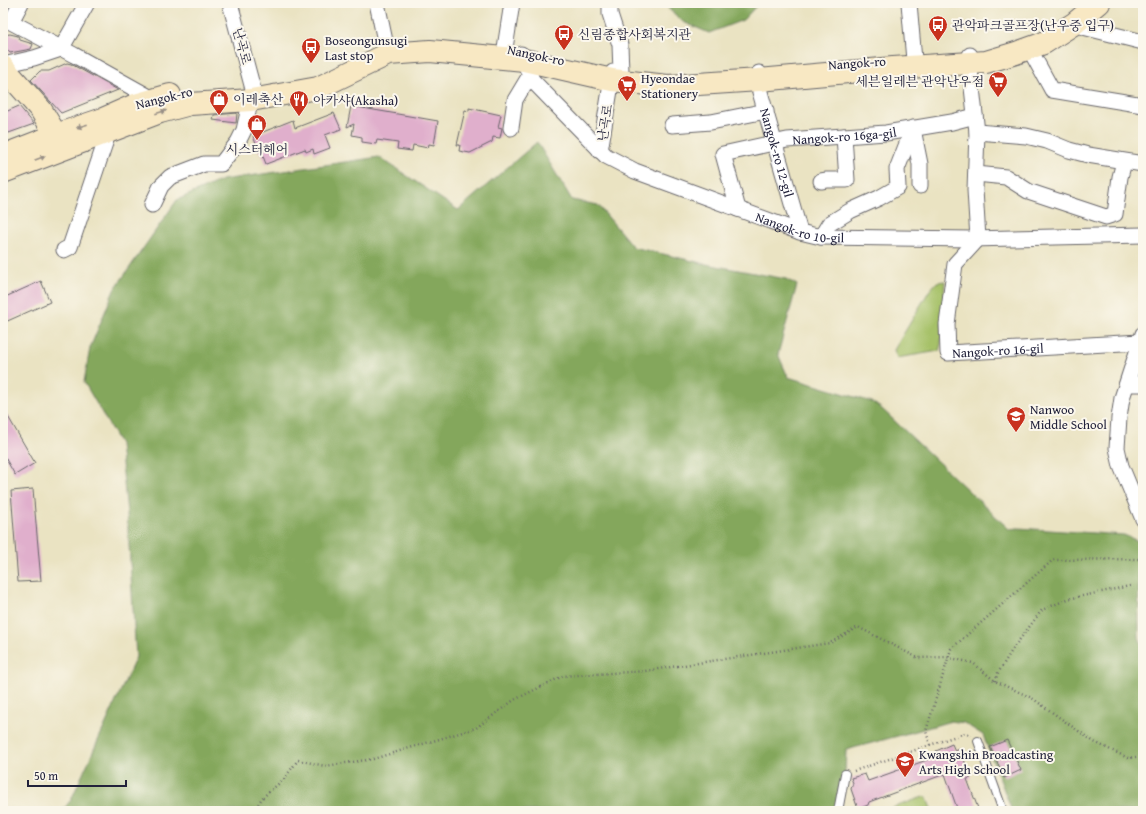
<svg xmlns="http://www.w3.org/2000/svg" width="1146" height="814" font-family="'Gentium Book Plus','Noto Serif KR',serif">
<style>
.green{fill:#a6c168;stroke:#647252}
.forest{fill:#84a75c;stroke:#53644c}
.building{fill:#e0afcc}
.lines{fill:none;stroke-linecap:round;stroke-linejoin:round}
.lane-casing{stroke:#68666a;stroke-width:10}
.street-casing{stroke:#68666a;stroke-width:17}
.secondary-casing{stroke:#68666a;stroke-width:24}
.path{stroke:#68666a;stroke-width:2.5;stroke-dasharray:1 3;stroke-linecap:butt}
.lane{stroke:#fff;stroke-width:8}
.street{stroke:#fff;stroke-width:15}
.secondary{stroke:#f8e8c3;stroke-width:22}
.oneway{fill:#988f86}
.labels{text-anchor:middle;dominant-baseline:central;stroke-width:4;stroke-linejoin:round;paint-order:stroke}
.poi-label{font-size:13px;fill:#22223b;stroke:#fbf7ec;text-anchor:start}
.street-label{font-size:13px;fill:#22223b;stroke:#fbf7ec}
</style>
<rect width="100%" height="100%" fill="#fbf7ec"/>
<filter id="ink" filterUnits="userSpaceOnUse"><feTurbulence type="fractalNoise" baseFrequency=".025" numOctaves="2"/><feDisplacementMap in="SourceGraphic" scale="8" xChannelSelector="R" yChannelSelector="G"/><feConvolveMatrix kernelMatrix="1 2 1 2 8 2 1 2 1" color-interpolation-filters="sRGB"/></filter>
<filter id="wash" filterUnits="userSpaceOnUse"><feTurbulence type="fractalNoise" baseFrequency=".012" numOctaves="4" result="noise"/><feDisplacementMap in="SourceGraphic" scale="16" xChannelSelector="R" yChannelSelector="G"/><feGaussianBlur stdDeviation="0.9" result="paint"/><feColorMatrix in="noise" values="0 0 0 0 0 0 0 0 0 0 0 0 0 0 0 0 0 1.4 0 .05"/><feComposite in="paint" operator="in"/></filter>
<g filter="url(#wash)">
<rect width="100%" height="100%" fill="#eae3c2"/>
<!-- green -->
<path class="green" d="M945 281 941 344 939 351 897 358 894 350 929 291 937 282Z
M926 796 932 811H889V809Z"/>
<!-- forest -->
<path class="forest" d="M663 3H759L743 20 709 33 683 22Z
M537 142 572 200 598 205 633 247 706 264 786 279 797 285 778 354 788 377 872 402 882 409 1009 529 1018 528 1124 535 1138 541 1139 637 1143 648V811H1012L983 735 964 723 951 721 920 730 846 750 845 774 838 811H62L71 800 136 657 127 513 120 444 84 382 90 348 114 290 177 200 222 180 379 157 458 210Z"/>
<g id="blocks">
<!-- building -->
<path class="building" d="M10 34 18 36 20 40 33 44 31 49 10 53 3 45V35Z
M67 63 71 64 118 90 61 113 31 80 40 71H49Z
M19 106 34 124 3 135V113Z
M351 106 438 121 434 145 429 144 428 148 413 145 412 151 397 149 398 143 377 140 376 144 362 142V137L352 135 354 124 347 127Z
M469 108 501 115 498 127 502 128 500 138 493 137 492 142 470 153 459 151 460 145H457L465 110 469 111Z
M237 113 236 123 213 120 214 115Z
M334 113 341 129 325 135 330 148 314 154 313 149 306 152 305 149 266 164 261 151 259 152 253 136 293 120 295 128Z
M41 281 50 302 3 323V298Z
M3 408 35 463 15 475 3 454Z
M33 489 41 581 18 582 11 491Z
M1007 740 1021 770 1004 778 990 747Z
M952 744 955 751 960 749 971 778 967 779 979 811H958L945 774 869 802 868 805 858 809 851 789 853 783 851 778 865 774 868 781 938 756 936 751Z"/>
</g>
</g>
<g filter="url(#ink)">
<use href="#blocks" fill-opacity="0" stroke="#68666a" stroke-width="1"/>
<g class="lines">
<!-- lane casing -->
<g class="lane-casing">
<path id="lane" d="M978 741 1003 811
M838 811 845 774"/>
</g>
<!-- street casing -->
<g class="street-casing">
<g id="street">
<path d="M21 3 11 22 74 55 153 99"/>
<path d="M377 3 385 41"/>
<path d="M610 3V14L620 45 621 72"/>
<path d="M909 3 914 60"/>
<path d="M1075 23 1083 27 1143 42"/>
<path d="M505 48 512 3"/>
<path d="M1029 48 1052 90 1143 105"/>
<path id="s1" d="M521 54 532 80 606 156 635 171 800 232 821 237 972 239 1143 235"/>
<path id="s2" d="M970 55V70L977 132 975 190 978 239 955 264 947 324 948 353 1140 342"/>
<path d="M3 65 34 58 61 49 87 3"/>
<path id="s3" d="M759 73 760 92 800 232"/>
<path d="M672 125 711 122 766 111"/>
<path d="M511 128 515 100 530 75"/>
<path d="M913 129 920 164V186"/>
<path d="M977 132 1026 136 1047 141 1069 150 1088 155 1143 164"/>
<path d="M600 151 613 72"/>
<path d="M976 174 1006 177 1028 191 1106 217 1115 214 1120 177 1124 162"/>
<path d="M821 181 827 180H847L844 136"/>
<path d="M152 205 161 186 170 177 204 164H221L238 142 244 130 253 89 230 3"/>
<path id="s4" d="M738 209 723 154 787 140 886 133 952 122 975 116"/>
<path d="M821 237 829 224 850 211 879 198 898 187 897 169 913 128"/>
<path d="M64 250 70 247 106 140 104 126"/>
<path d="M1143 334 1122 398 1119 418 1117 448 1121 466 1143 519"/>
<path d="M1127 384H1143"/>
</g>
</g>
<!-- secondary casing -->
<g class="secondary-casing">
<path id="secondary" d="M3 67 41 110 56 135
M15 151 56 135 103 119 135 105 170 95
M3 172 160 112 190 104 251 100 318 88 388 54 430 51 524 60 612 80 668 86 759 80 893 68 986 62 1016 53 1044 43 1075 23 1099 3"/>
</g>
<!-- path -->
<path class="path" d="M995 681 998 673 1014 647 1042 610 1068 599 1130 586
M930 745 926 731 951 649 1053 560 1143 559
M854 771 965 733 971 736
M254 811 262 798 284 779 298 760 325 766 373 759 476 728 514 700 563 676 645 671 830 643 858 627 918 658 946 657 973 663 995 681 1032 698 1094 742 1128 758 1143 756"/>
<!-- lane -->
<use href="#lane" class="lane"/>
<!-- street -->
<use href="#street" class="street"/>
<!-- secondary -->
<use href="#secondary" class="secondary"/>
</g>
<!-- one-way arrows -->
<defs><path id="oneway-solid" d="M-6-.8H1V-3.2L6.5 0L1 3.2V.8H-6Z"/></defs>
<g class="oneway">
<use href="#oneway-solid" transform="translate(161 112) rotate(-17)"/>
<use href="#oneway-solid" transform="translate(82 126) rotate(162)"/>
<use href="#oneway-solid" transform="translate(40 158) rotate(-21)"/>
</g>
</g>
<!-- icons -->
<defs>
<g id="bus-pin" transform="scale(1)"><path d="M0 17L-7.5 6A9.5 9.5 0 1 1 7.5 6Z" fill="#c8321e" stroke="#fbf7ec"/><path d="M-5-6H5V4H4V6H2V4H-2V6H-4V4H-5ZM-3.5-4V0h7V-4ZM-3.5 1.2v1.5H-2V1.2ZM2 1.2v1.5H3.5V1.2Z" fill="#fff"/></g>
<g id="supermarket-pin" transform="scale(1)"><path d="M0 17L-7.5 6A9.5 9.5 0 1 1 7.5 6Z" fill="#c8321e" stroke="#fbf7ec"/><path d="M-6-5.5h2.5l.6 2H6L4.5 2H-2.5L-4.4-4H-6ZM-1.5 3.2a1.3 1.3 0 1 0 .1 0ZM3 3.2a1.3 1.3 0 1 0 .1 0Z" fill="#fff"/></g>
<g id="shop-pin" transform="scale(1)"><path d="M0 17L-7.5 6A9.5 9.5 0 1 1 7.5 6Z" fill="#c8321e" stroke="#fbf7ec"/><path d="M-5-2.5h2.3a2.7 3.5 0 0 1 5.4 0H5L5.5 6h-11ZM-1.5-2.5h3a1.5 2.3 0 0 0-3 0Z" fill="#fff"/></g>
<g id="restaurant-pin" transform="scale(1)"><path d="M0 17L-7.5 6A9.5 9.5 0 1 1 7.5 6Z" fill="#c8321e" stroke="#fbf7ec"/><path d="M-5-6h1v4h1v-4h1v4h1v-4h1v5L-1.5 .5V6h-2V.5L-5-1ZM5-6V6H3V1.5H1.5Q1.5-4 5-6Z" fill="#fff"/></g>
<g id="school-pin" transform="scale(1)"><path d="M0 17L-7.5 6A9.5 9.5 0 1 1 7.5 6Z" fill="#c8321e" stroke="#fbf7ec"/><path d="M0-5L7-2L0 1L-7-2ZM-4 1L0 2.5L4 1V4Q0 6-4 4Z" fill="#fff"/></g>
</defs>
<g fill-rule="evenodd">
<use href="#bus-pin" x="938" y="25"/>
<use href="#bus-pin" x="564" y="34"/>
<use href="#bus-pin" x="311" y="47"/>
<use href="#supermarket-pin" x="998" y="81"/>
<use href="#supermarket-pin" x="627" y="85"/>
<use href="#shop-pin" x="219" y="99"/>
<use href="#restaurant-pin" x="299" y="100"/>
<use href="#shop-pin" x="257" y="124"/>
<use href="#school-pin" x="1016" y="416"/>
<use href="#school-pin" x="905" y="761"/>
</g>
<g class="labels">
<!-- poi labels -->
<g class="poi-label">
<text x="952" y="25">관악파크골프장(난우중 입구)</text>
<text x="578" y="34">신림종합사회복지관</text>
<text x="325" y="40">Boseongunsugi<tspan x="325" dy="15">Last stop</tspan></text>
<text x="641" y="78">Hyeondae<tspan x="641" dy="15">Stationery</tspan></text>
<text x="984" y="81" text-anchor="end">세븐일레븐 관악난우점</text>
<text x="233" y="99">이레축산</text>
<text x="313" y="100">아카샤(Akasha)</text>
<text x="257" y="149" text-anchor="middle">시스터헤어</text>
<text x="1030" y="409">Nanwoo<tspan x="1030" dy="15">Middle School</tspan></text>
<text x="919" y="754">Kwangshin Broadcasting<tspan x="919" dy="15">Arts High School</tspan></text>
</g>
<!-- street labels -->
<g class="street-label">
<text transform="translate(242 46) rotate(75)">난곡로</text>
<text transform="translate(536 55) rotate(12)">Nangok-ro</text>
<text transform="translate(857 63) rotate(-4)">Nangok-ro</text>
<text transform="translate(164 98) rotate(-14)">Nangok-ro</text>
<text transform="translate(605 123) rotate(-81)">난곡로</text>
<text stroke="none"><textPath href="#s4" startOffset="180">Nangok-ro 16ga-gil</textPath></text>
<text stroke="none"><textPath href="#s3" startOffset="82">Nangok-ro 12-gil</textPath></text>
<text stroke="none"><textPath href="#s1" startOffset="342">Nangok-ro 10-gil</textPath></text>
<text stroke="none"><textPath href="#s2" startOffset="358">Nangok-ro 16-gil</textPath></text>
</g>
</g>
<!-- margin -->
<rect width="1146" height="814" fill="none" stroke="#fbf7ec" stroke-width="16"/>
<!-- scale -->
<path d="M28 780v6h98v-6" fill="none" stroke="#22223b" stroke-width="2"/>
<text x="34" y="780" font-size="12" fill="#22223b" stroke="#fbf7ec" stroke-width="3" paint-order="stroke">50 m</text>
</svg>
